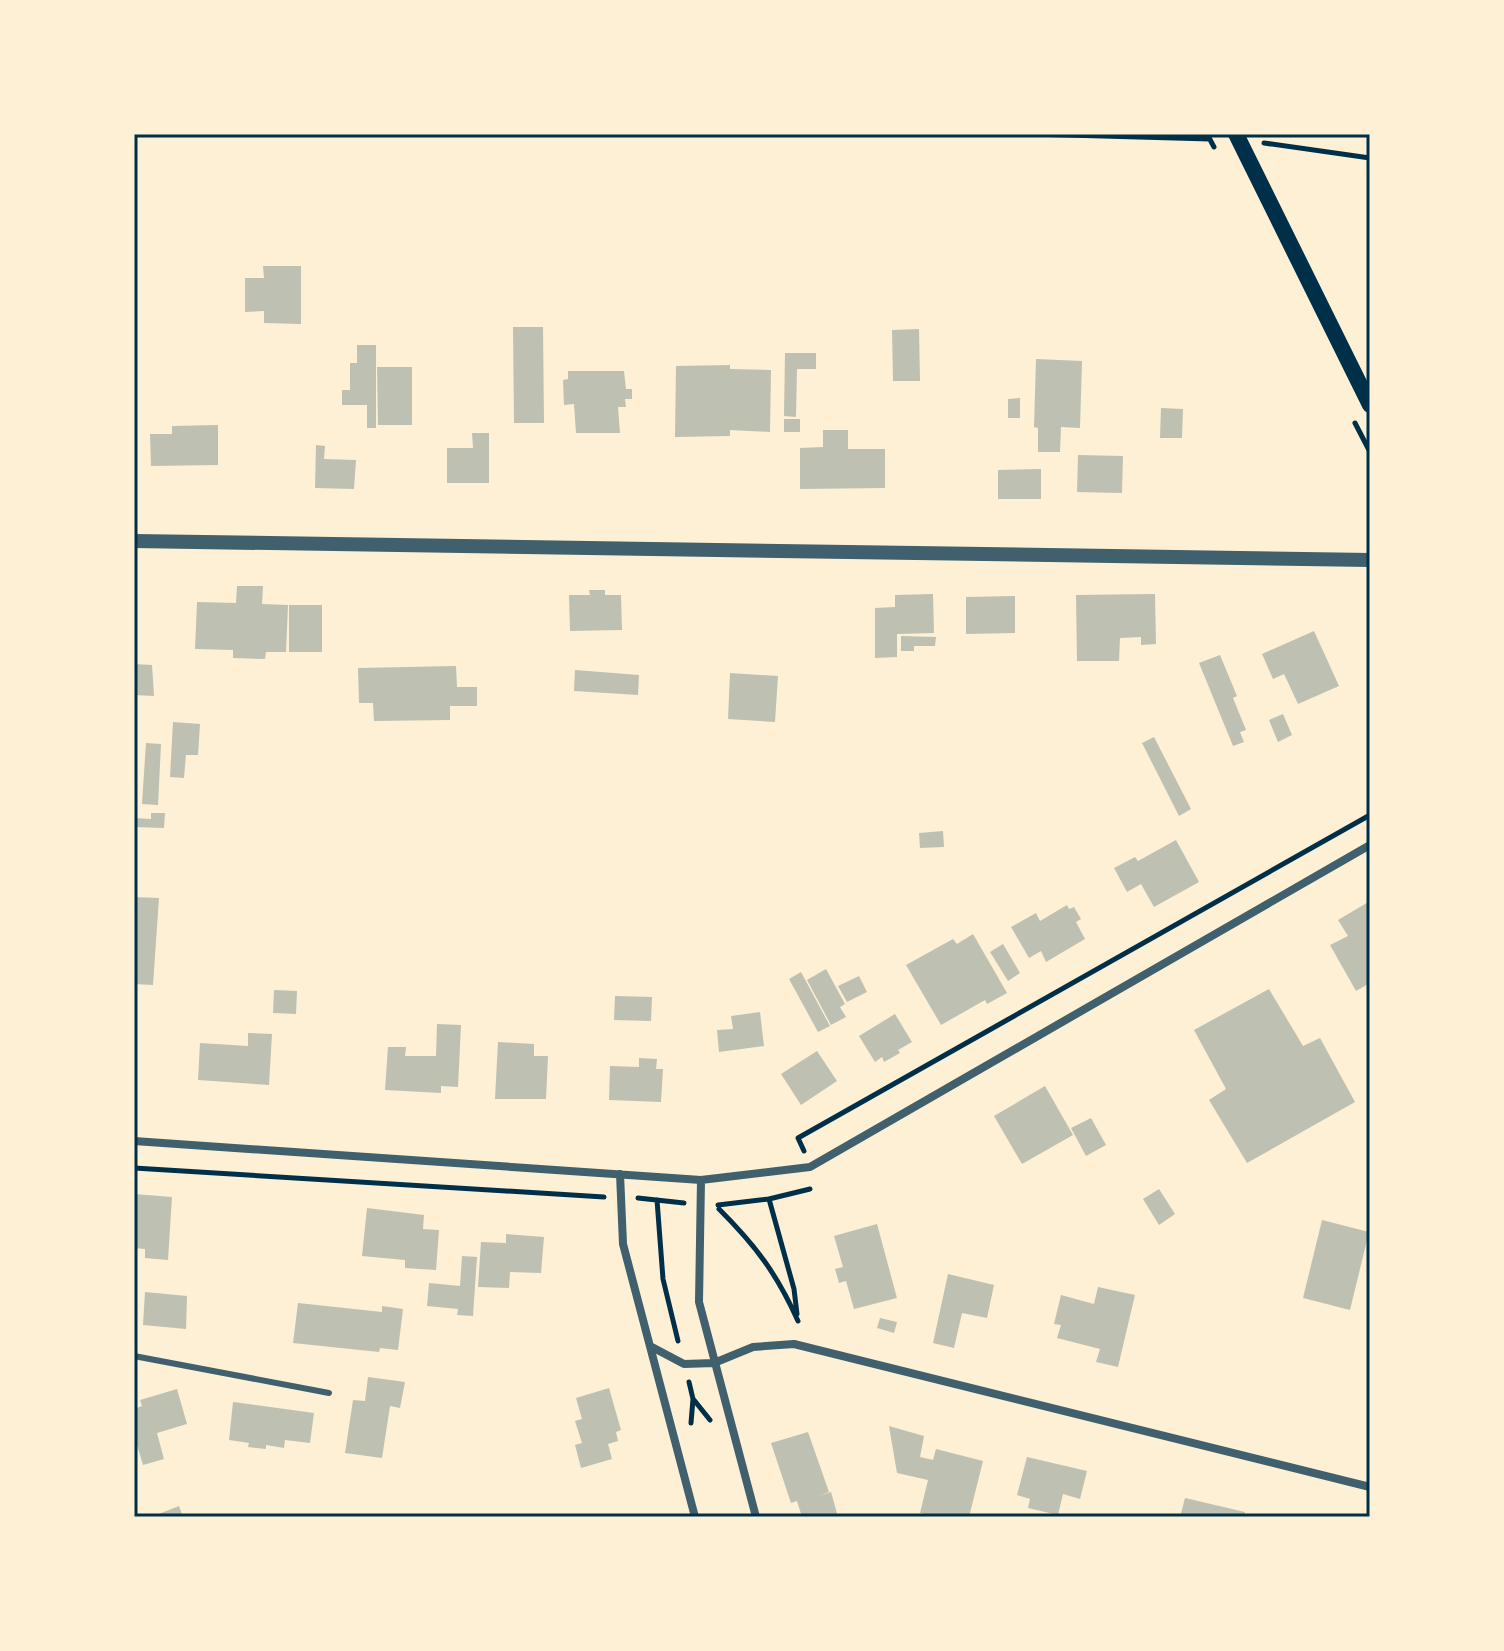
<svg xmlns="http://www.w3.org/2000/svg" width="1504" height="1651" font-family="'Nunito Sans',sans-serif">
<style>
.building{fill:#bec0b2}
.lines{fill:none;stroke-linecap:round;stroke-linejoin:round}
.path{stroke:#003049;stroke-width:5}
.service{stroke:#3f606c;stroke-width:6}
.minor{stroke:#3f606c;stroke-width:8}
.tertiary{stroke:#3f606c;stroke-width:14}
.secondary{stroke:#003049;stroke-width:16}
.neatline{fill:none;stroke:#003049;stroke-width:3}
</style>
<rect width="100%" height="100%" fill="#fdf0d5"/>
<!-- building -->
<path class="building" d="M263 266H301V324L264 323V311L245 312V278H264Z
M513 327H543L544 423H514Z
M919 329 920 381H893L892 330Z
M357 345H376V428H367V405H342V390H350V363H357Z
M785 353H816V369H797L796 417 784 416Z
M1036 359 1082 361 1080 428 1061 427 1060 452H1038V428L1034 427Z
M730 365V369L771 370 770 432 730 430V436L675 437 676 366Z
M377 367H412V425H378Z
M568 371H624L626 389H632V399H625L626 407H618L620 433H576L574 404 564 405 563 380 568 379Z
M1020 398V418H1008V399Z
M1161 408 1183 409 1182 438H1160Z
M784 419H800V432H784Z
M218 425V465L151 466 150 434H172V426Z
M823 430H848V449H885V488L800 489V448L823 447Z
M472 433H489V483H447V448H473Z
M316 445 325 446 324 459 356 460 354 489 315 488Z
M1078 455 1123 456 1122 493 1077 492Z
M1041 469V499H998V470Z
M237 586H263L262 604 288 605 286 652H266L265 659 233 658V650L195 649 197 602 236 603Z
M589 590H605V595H621L622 630 570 631 569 595H590Z
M933 594 934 633 897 634V657L875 658V608L895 607V595Z
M1155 594 1156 644 1141 645V637L1120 638 1119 661H1077L1076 595Z
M1015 596V633L966 634V597Z
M289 605H322V652H289Z
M1314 631 1339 686 1298 704 1284 674 1273 679 1262 654Z
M901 636 936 637 935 646H914V651H901Z
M1220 655 1237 696 1233 698 1246 730 1240 732 1244 742 1233 746 1199 663Z
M134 664 152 665 154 696 134 695Z
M456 666 457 687H477V706H450V720L374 721 373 703H359L358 668Z
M575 670 639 675 638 695 574 691Z
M730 673 778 676 775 722 728 719Z
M1283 714 1292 735 1278 742 1269 720Z
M173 722 200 724 198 755H186L184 778 170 777Z
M1154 737 1191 809 1179 816 1142 743Z
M146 743 161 744 158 805 142 804Z
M151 813H165L164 828 134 827V818L151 819Z
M943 831 944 847 920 848 919 833Z
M1176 840 1199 882 1154 907 1141 884 1127 892 1114 868 1135 857 1138 861Z
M134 897 159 898 153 985 134 984Z
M1370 901V963L1368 964 1370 983 1356 991 1330 945 1348 936 1338 920Z
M1067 905 1069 909 1074 907 1081 919 1076 922 1085 939 1046 962 1041 951 1029 958 1011 927 1036 913 1040 921Z
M973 934 1007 993 987 1004 985 1000 941 1025 906 965 953 939 957 944Z
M1003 944 1020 973 1008 981 990 952Z
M826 969 845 1004 840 1007 846 1017 831 1025 807 980Z
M801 972 830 1026 818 1032 789 979Z
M859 976 867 992 847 1002 838 986Z
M1269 989 1303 1046 1320 1038 1355 1102 1247 1163 1209 1100 1226 1089 1194 1030Z
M274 990 297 991 296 1014 273 1013Z
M615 996 652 997 651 1021 614 1020Z
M760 1012 764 1046 719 1052 717 1030 733 1029 731 1016Z
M895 1014 912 1042 898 1050 900 1053 884 1062 882 1057 875 1062 859 1036Z
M437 1024 461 1025 458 1087 441 1086V1093L385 1090 388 1047H406L405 1056H436Z
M248 1033 272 1034 269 1085 198 1080 200 1043 248 1046Z
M498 1042 534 1044V1056H548L546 1099H495Z
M817 1051 837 1081 801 1105 781 1074Z
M639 1058 657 1059 656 1069H663L661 1102 609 1100 610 1066 639 1067Z
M1045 1086 1073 1135 1022 1164 994 1116Z
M1091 1118 1106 1145 1086 1156 1071 1128Z
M1159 1189 1175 1214 1159 1225 1143 1199Z
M134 1194 172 1197 168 1260 145 1258V1249L134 1248Z
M367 1208 424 1215 423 1229 439 1230 436 1270 405 1268V1260L362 1256Z
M1322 1220 1369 1232 1350 1310 1303 1298Z
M877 1224 897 1298 854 1309 846 1281 839 1283 835 1269 843 1267 834 1236Z
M506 1234 544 1237 541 1273 510 1272 509 1288 478 1287 481 1242 506 1243Z
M462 1256 477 1257 473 1316 457 1315 458 1309 427 1306 429 1283 460 1286Z
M948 1274 994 1285 987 1318 962 1313 954 1348 933 1343Z
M1098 1287 1135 1295 1118 1367 1096 1362 1100 1349 1057 1338 1061 1325 1054 1324 1061 1295 1094 1304Z
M145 1292 187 1296 186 1329 143 1325Z
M298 1303 382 1312V1306L403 1309 398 1350 380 1348 379 1352 293 1343Z
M880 1318 897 1322 894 1333 877 1328Z
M368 1377 405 1382 400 1408 390 1406 382 1458 345 1453 353 1400 365 1401Z
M609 1388 621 1430 616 1432 618 1441 608 1444 612 1459 581 1468 575 1445 582 1443 575 1421 582 1419 576 1398Z
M177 1389 187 1424 157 1433 164 1459 143 1465 134 1435V1409L142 1406 140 1400Z
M233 1402 314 1413 310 1443 285 1440 284 1448 266 1445V1449L248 1447 249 1443 229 1440Z
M889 1426 924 1436 920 1457 933 1460 936 1449 983 1461 969 1517H936L920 1513 928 1480 897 1473Z
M808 1432 829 1492 818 1496 831 1492 838 1517H802L797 1501 791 1503 771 1443Z
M1027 1457 1087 1471 1080 1499 1063 1494 1058 1515 1028 1508 1030 1499 1017 1495Z
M1185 1498 1245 1512 1244 1517H1180Z
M179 1506 183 1517H151Z"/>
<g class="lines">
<!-- path -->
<path class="path" d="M1031 134 1210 139
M1207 134 1214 147
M1264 143 1370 158
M1355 423 1370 452
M804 1151 798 1138 1370 815
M134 1168 604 1197
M638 1198 684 1203
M769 1199 794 1289 797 1314
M657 1200 663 1279 678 1341
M718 1205 769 1199 810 1189
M719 1209C756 1246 777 1274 798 1321
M689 1382 693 1399 691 1423
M694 1400 710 1420"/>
<!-- service -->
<path class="service" d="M134 1356 329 1393"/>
<!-- minor -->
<path class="minor" d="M134 1141 701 1180 810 1167 1370 845
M620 1174 623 1244 695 1517
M701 1180 699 1302 756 1517
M650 1346 684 1364 714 1363 753 1347 794 1344 1370 1487"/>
<!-- tertiary -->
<path class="tertiary" d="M134 541 1370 560"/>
<!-- secondary -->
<path class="secondary" d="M1236 134 1370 405"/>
</g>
<!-- border -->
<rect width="1504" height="1651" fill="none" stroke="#fdf0d5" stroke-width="272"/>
<rect x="136" y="136" width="1232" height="1379" class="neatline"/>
</svg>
